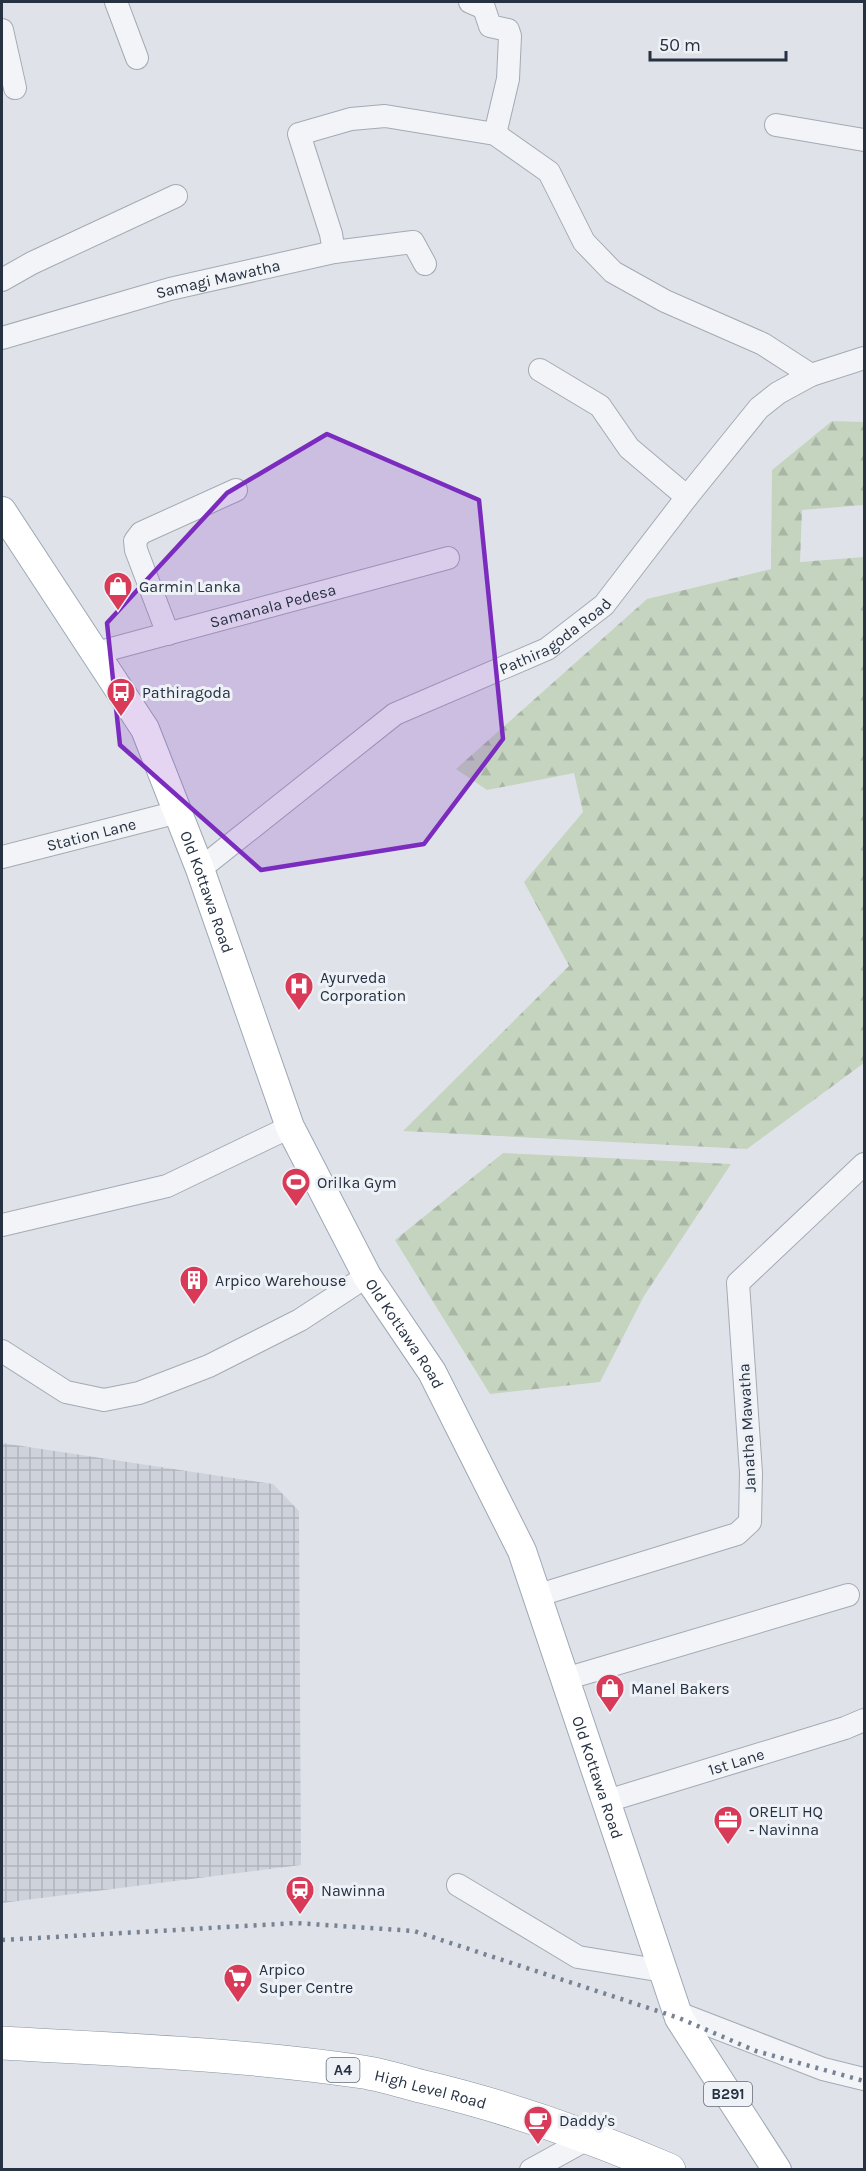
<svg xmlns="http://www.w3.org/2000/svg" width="866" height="2171" font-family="Karla,sans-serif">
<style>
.industrial{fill:url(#industrial-grid)}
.forest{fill:url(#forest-firs)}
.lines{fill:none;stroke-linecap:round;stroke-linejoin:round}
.minor-casing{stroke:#a4aab4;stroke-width:24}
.major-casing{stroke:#9da8b6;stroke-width:30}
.highway-casing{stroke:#8591a1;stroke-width:34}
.minor{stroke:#f2f4f7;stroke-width:22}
.major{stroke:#fff;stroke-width:28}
.highway{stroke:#fff;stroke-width:33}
.rail{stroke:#778394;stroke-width:4.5;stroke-dasharray:3 6;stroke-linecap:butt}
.marked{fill:#7b2cbf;fill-opacity:0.2;stroke:#7b2cbf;stroke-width:4.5;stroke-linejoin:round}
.labels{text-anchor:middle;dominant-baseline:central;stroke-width:6;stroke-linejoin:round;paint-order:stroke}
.shield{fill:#eef2f7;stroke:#626b78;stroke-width:1.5}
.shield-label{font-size:15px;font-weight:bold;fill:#263142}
.street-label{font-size:16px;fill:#263142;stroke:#eef2f7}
.poi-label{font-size:16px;fill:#263142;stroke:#eef2f7;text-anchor:start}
</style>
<defs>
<pattern id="industrial-grid" width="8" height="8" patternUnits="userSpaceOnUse" patternTransform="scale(1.5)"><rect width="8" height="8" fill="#cdd2db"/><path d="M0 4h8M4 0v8" fill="none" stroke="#b0b5bd"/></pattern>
<pattern id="forest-firs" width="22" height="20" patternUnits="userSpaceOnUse" patternTransform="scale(1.5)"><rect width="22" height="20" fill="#c5d4bf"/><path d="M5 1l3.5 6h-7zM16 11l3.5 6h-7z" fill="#a9b6a5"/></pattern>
</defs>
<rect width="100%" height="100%" fill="#dfe3e9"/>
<!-- industrial -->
<path class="industrial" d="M2 1443 273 1484 299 1511 301 1865 2 1903Z"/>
<!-- forest -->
<path class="forest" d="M832 421 864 422V505L802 510 800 562 864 557V1063L747 1149 403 1131 569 966 524 882 583 812 574 773 487 790 456 769 647 599 771 569 772 470Z
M503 1153 731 1164 644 1296 600 1382 490 1394 395 1240Z"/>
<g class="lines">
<!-- minor casing -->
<g class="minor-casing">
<g id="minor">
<path d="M116 2 137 58"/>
<path d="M470 2 484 8 490 26 508 30 510 36 508 79 495 134"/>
<path d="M2 30 15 88"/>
<path d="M776 125 864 140"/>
<path d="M334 252 331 234 299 134 351 119 385 116 495 134 549 172 584 242 613 272 665 301 763 344 811 375"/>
<path d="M2 280 32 263 176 196"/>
<path id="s1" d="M2 338 170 289 334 252 413 242 425 264"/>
<path d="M540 370 600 406 629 448 687 497"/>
<path d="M168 634 136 550 135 541 141 533 236 490"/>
<path id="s2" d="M96 653 448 558"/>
<path id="s3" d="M2 857 178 812"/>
<path id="s4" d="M200 869 395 714 547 649 604 605 687 497 759 408 778 393 811 375 864 358"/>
<path d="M2 1225 167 1186 290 1127"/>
<path d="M2 1351 66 1392 104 1400 139 1393 209 1366 300 1320 367 1276"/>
<path d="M539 1595 737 1534 750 1522 751 1473 738 1283 864 1164"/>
<path d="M565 1679 848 1595"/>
<path id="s5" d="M607 1801 845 1728 864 1720"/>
<path d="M458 1885 578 1957 663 1971"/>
<path d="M678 2013 823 2069 864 2079"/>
<path d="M531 2170 591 2137"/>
</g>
</g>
<!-- major casing -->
<g class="major-casing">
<g id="major">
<path id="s6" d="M2 511 145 729 200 869 290 1127 367 1276 432 1372 522 1551 679 2018 777 2170"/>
</g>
</g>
<!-- highway casing -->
<g class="highway-casing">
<g id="highway">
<path id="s7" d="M2 2043C122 2050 243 2054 363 2072 382 2075 401 2081 420 2086 506 2106 588 2135 669 2170"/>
</g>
</g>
<!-- minor -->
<use href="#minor" class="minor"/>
<!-- major -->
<use href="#major" class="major"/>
<!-- highway -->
<use href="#highway" class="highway"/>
<!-- rail -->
<path class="rail" d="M2 1940 296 1923 414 1931 679 2018 756 2051 864 2081"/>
</g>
<!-- marked area -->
<path class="marked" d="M327 434 479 500 503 739 424 844 261 870 120 745 107 623 227 493Z"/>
<!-- icons -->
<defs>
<g id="shop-pin" transform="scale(1.5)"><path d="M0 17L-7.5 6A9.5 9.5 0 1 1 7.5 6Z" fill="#d83a58" stroke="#eef2f7"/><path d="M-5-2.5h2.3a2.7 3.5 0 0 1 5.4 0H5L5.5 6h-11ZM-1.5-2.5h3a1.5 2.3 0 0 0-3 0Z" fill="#fff"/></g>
<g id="bus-pin" transform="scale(1.5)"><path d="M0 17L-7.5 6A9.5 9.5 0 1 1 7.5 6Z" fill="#d83a58" stroke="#eef2f7"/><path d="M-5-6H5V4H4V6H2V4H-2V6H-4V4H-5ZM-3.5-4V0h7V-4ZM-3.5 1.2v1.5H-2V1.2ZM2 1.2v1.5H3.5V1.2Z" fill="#fff"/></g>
<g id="hospital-pin" transform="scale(1.5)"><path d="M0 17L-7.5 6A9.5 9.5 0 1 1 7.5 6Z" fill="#d83a58" stroke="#eef2f7"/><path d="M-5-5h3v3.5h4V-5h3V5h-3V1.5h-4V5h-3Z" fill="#fff"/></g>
<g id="stadium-pin" transform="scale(1.5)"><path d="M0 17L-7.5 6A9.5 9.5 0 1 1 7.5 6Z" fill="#d83a58" stroke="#eef2f7"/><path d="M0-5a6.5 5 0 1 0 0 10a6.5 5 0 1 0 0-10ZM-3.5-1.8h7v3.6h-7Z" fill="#fff"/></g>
<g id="building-pin" transform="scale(1.5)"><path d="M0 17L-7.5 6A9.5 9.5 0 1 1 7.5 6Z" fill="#d83a58" stroke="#eef2f7"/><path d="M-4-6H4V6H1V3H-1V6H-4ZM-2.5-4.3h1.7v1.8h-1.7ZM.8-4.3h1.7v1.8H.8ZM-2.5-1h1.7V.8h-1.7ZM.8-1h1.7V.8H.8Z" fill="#fff"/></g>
<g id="office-pin" transform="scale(1.5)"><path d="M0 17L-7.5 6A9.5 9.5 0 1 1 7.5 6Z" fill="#d83a58" stroke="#eef2f7"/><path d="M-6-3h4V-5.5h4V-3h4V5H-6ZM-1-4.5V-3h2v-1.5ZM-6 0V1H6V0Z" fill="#fff"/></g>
<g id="station-pin" transform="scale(1.5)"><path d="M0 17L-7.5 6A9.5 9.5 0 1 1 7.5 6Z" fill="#d83a58" stroke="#eef2f7"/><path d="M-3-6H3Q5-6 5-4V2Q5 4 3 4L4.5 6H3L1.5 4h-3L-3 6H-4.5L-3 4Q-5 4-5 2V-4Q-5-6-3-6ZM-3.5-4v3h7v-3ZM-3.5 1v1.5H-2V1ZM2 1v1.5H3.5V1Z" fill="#fff"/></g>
<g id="supermarket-pin" transform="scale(1.5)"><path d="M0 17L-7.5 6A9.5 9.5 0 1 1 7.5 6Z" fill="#d83a58" stroke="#eef2f7"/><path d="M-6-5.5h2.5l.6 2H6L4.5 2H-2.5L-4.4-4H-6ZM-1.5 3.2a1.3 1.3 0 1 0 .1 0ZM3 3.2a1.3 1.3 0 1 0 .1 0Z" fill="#fff"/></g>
<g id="cafe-pin" transform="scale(1.5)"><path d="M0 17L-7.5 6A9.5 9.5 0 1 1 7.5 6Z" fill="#d83a58" stroke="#eef2f7"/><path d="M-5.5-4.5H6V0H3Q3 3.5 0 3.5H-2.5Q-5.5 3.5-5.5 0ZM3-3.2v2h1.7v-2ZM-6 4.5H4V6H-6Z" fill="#fff"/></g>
</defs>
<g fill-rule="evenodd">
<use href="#shop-pin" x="118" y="586"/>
<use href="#bus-pin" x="121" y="692"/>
<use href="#hospital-pin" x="299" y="986"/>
<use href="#stadium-pin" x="296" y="1182"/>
<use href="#building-pin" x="194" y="1280"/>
<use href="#shop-pin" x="610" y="1688"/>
<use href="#office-pin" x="728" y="1820"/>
<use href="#station-pin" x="300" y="1890"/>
<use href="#supermarket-pin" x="238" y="1978"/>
<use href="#cafe-pin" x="538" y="2120"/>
</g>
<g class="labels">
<!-- shield labels -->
<g class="shield">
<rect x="326.5" y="2058" width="33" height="24" rx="4.5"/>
<rect x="704" y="2082" width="48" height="24" rx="4.5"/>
</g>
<g class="shield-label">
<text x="343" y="2070">A4</text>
<text x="728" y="2094">B291</text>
</g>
<!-- street labels -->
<g class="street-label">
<text stroke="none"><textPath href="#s1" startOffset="224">Samagi Mawatha</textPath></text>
<text stroke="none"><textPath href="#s2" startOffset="183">Samanala Pedesa</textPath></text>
<text stroke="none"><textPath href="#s4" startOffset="428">Pathiragoda Road</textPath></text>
<text stroke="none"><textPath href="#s3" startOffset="92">Station Lane</textPath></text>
<text stroke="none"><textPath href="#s6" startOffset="435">Old Kottawa Road</textPath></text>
<text stroke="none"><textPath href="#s6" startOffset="921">Old Kottawa Road</textPath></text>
<text transform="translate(747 1428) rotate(-93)">Janatha Mawatha</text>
<text stroke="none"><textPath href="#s5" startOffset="135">1st Lane</textPath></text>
<text stroke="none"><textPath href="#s6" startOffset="1407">Old Kottawa Road</textPath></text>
<text stroke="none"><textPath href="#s7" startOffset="432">High Level Road</textPath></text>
</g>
<!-- poi labels -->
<g class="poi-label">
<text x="139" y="586">Garmin Lanka</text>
<text x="142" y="692">Pathiragoda</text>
<text x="320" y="977">Ayurveda<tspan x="320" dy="18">Corporation</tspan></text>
<text x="317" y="1182">Orilka Gym</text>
<text x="215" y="1280">Arpico Warehouse</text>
<text x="631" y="1688">Manel Bakers</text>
<text x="749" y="1811">ORELIT HQ<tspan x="749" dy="18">- Navinna</tspan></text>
<text x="321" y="1890">Nawinna</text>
<text x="259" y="1969">Arpico<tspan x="259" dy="18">Super Centre</tspan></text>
<text x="559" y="2120">Daddy's</text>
</g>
</g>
<!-- border -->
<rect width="866" height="2171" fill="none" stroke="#263142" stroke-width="6"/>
<!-- scale -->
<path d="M650 51v9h136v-9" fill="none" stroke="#263142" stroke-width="3"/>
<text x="659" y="51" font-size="18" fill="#263142" stroke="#eef2f7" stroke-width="4.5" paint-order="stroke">50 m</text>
</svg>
